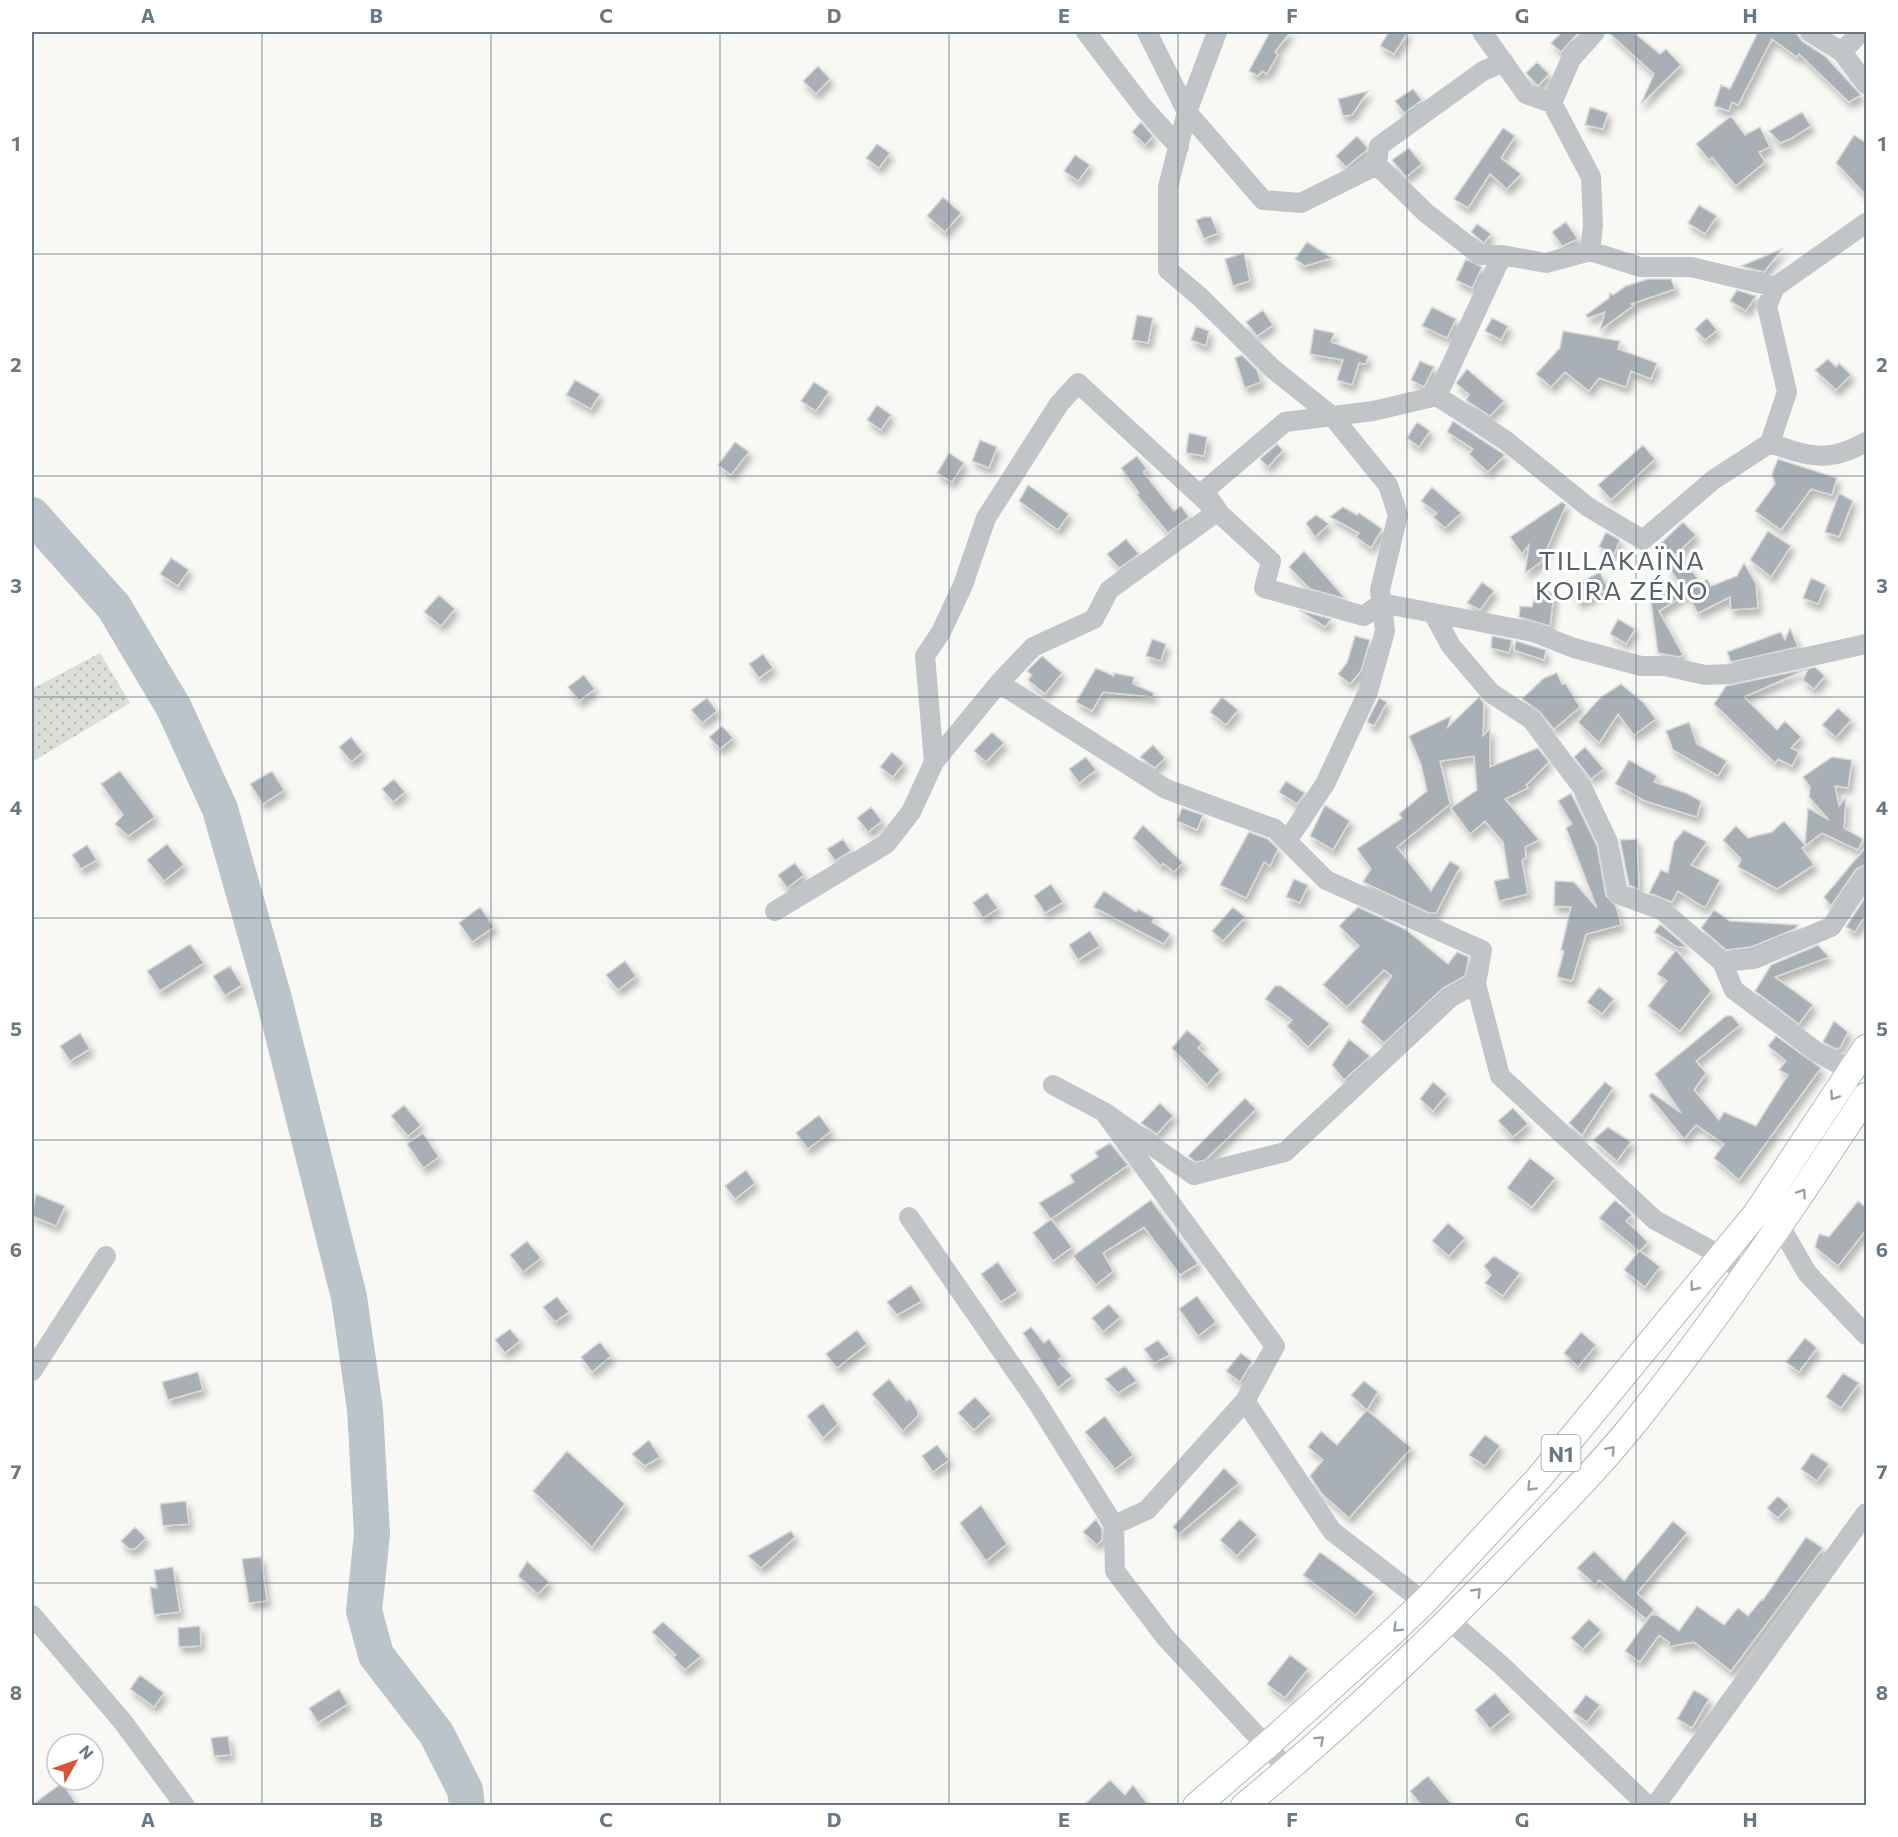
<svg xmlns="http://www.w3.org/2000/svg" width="1898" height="1837" font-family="Commissioner,sans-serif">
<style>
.grass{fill:url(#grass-dots)}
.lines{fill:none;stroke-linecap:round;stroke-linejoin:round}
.river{stroke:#bbc5c9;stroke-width:36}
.building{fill:#a8b0b5;stroke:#d9d9d7;stroke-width:1.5;filter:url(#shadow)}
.major-casing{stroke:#b4b9bc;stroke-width:28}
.minor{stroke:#c1c5c8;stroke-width:20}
.major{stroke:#fff;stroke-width:26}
.oneway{stroke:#95a1a9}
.grid{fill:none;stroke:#687984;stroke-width:1.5;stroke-opacity:0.55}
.labels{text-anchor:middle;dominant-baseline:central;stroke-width:6;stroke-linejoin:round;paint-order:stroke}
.shield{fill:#fff;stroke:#95a1a9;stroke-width:1.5}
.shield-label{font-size:21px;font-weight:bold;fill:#687984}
.quarter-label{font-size:26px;letter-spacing:1.5px;fill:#56626a;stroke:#fff}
.neatline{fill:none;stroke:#687984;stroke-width:2}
.grid-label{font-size:20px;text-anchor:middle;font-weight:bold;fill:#687984}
</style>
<defs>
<pattern id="grass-dots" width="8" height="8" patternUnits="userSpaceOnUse" patternTransform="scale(1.5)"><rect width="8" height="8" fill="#daded6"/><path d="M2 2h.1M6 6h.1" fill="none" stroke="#b5b9b3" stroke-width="1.8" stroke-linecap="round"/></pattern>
<filter id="shadow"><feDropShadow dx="3.5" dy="6" stdDeviation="3" flood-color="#0004"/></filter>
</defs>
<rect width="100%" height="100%" fill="#f8f8f5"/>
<!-- grass -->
<path class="grass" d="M100 653 130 703 32 762V689Z"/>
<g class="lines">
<!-- river -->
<path class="river" d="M32 515 114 607 174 708 220 809 274 999 349 1297 365 1409 372 1534 364 1611 376 1655 436 1733 465 1790 467 1806"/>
</g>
<!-- building -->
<path class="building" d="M1270 32H1290L1275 52 1278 54 1267 74 1262 71 1258 76 1249 71Z
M1389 32H1408L1394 54 1380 46Z
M1562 32H1579L1561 52 1551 43Z
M1608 32H1633L1660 54 1666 49 1681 65 1641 104 1654 74Z
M1758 32H1795L1803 42 1825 56 1861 95 1849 102 1799 54 1797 57 1772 39 1738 105 1732 102 1729 111 1714 106 1721 85 1730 89Z
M1537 62 1549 74 1538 86 1526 73Z
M818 66 830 79 816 94 803 81Z
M1413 89 1422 100 1404 113 1395 101Z
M1368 91 1352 115 1343 116 1338 99Z
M1590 107 1608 113 1603 129 1585 125Z
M1802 112 1811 126 1792 138 1780 143 1769 131Z
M1731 116 1745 135 1760 127 1770 147 1759 152 1765 162 1736 186 1712 157 1709 160 1696 144Z
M1141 122 1153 136 1145 145 1132 132Z
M1503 128 1515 136 1501 158 1521 174 1507 189 1490 174 1468 208 1454 199Z
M1854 135 1866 143V195L1836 163Z
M1357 136 1367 147V150L1346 167 1336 156Z
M877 144 890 153 879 168 866 158Z
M1409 148 1422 164 1406 177 1392 160Z
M1075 155 1090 165 1078 181 1064 171Z
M943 197 961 213 945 232 927 216Z
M1699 205 1717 216 1705 234 1688 223Z
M1204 217H1211L1218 233 1204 239 1196 220Z
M1566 222 1578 239 1562 246 1552 232Z
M1477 224 1491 234 1484 243 1471 232Z
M1307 242 1332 258 1305 266 1295 259Z
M1782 249 1764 272 1741 266Z
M1244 253 1250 281 1233 286 1225 259Z
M1466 259 1482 267 1472 288 1456 280Z
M1648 279H1671L1675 289 1631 304 1634 305 1600 330 1605 312 1588 318 1586 315 1609 298 1610 293 1613 295 1626 286Z
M1737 290 1756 296 1746 311 1730 301Z
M1432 307 1456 319 1447 338 1422 326Z
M1263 310 1273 325 1257 336 1246 322Z
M1137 315 1153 318 1148 343 1132 340Z
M1492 318 1508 326 1501 340 1485 331Z
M1707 318 1717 330 1705 340 1695 329Z
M1196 326 1209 331 1206 346 1191 340Z
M1314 329 1334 333 1331 342 1368 356 1366 364 1359 363 1352 385 1337 380 1343 360 1310 354Z
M1563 331 1620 341 1618 349 1657 363 1651 379 1631 371 1626 387 1599 378 1589 391 1565 372 1551 387 1536 374 1560 348Z
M1242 355 1257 370 1261 382 1245 388 1235 358Z
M1828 359 1836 367 1839 363 1851 375 1836 390 1815 370Z
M1420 361 1434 367 1424 387 1411 380Z
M1467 369 1504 401 1490 416 1466 400 1469 395 1456 383Z
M575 380 600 394 591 409 566 395Z
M814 382 829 392 816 411 801 401Z
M877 405 891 415 881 430 867 420Z
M1453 421 1505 455 1488 472 1469 454 1473 449 1447 432Z
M1417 422 1430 431 1419 447 1407 438Z
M1189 433 1207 437 1204 456 1186 453Z
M980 440 997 447 989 468 972 461Z
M735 442 749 452 731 475 718 465Z
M1277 444 1283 450 1268 467 1260 459Z
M1643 445 1655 459 1611 500 1598 485Z
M949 453 964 463 952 482 937 473Z
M1137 456 1147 469 1143 472 1174 511 1181 506 1189 517 1168 533 1137 495 1139 493 1121 468Z
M1778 459 1837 478 1832 495 1811 489 1781 530 1755 511 1775 484 1772 474Z
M1028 485 1069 514 1058 530 1019 501Z
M1432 487 1461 513 1445 528 1433 517 1437 513 1421 501Z
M1839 493 1853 501 1839 537 1825 532Z
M1562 502 1566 505 1541 562 1525 573 1529 545 1522 554 1510 537Z
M1343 507 1357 515 1359 513 1382 529 1371 548 1356 537 1359 533 1330 517Z
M1316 515 1329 524 1315 537 1306 523Z
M1683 522 1696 535 1670 560 1657 547Z
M1768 531 1791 546 1771 577 1750 560Z
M1606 532 1620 540 1614 554 1599 547Z
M1126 539 1139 554 1119 568 1107 554Z
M1304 551 1344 597 1343 598 1310 589 1289 567Z
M1681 557 1701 583 1707 579 1711 586 1737 576 1744 563 1756 584 1758 608 1731 610 1730 597 1698 613 1687 593 1659 611 1683 655 1679 657 1658 653 1650 595 1685 590 1668 567Z
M171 558 189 570 178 586 160 574Z
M1600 572 1608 589 1579 603 1571 587Z
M1811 578 1826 585 1818 604 1803 598Z
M1482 582 1494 591 1480 610 1467 603Z
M1537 589 1554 593 1550 626 1519 617 1520 606 1532 607Z
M439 595 455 609 441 626 424 612Z
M1299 610 1331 619 1325 627Z
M1618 619 1635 629 1626 644 1610 634Z
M1790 628 1798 647 1731 662 1727 652 1781 632 1785 640Z
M1355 636 1370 640 1361 671 1350 684 1338 674 1347 663Z
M1492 636 1512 640 1509 653 1491 648Z
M1152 639 1166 644 1161 661 1146 656Z
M1516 641 1546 650 1544 660 1514 650Z
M763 654 773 668 759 678 749 664Z
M1042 656 1062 673 1045 694 1028 680 1032 675 1027 671Z
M1815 667 1825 676 1814 689 1803 680 1808 669Z
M1096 668 1114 676V673L1134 677 1133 684 1154 693 1153 697 1103 692 1092 711 1076 702Z
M1807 669 1744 697 1777 730 1785 721 1801 737 1791 748 1799 752 1792 766 1778 759 1775 763 1714 704 1726 686Z
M1557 673 1562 684H1566L1580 707 1554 729 1540 712 1522 699 1544 678Z
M584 675 595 689 579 701 568 687Z
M1621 684 1644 703 1656 719 1634 735 1618 714 1599 743 1578 722 1601 697Z
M1222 697 1238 710 1226 725 1210 712Z
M1479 697 1484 703 1483 736 1490 729V767L1538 748 1549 762 1526 785 1528 788 1505 799 1539 840 1525 847 1526 858 1522 860 1528 894 1499 901 1494 881 1509 878 1503 842 1485 821 1470 834 1451 808 1477 790 1474 756 1440 761 1450 804 1397 847 1431 891 1450 861 1460 867 1436 913H1429L1363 882 1371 869 1357 849 1402 818 1399 814 1427 791 1421 764 1409 736 1451 716 1448 727Z
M707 698 717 711 702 723 691 710Z
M1379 698 1387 702 1374 726 1367 722Z
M1838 708 1851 720 1836 737 1822 725Z
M1689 722 1697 744 1727 761 1718 776 1673 750 1666 731Z
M722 726 733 738 720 749 709 737Z
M992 732 1004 743 986 762 974 751Z
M351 737 363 752 351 762 339 747Z
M1153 745 1165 758 1155 768 1140 757Z
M1585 747 1604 769 1591 779 1574 757Z
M892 752 904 763 893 777 880 767Z
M1086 757 1096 770 1079 783 1069 769Z
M1832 757 1852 760 1848 788 1835 786 1839 806 1846 797 1844 828 1863 839 1858 850 1822 833 1802 848 1814 865 1777 889 1738 867 1741 859 1723 840 1736 826 1748 838 1772 832 1784 821 1805 845 1808 808 1829 820 1809 797 1810 787 1803 777Z
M1629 760 1657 776 1654 782 1686 793 1701 801 1697 817 1645 801 1615 784Z
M120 771 155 817 128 836 115 824 123 815 101 784Z
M272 771 284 790 263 804 250 784Z
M394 779 405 792 393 802 382 789Z
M1286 781 1305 793 1297 804 1279 792Z
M1571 793 1597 846 1606 896 1616 906 1621 925 1586 934 1572 981 1557 977 1564 951 1561 950 1571 907 1554 906 1555 881 1574 882 1597 908 1566 828 1572 824 1558 801Z
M1325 805 1350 821 1333 850 1310 836Z
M871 807 882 821 868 832 857 818Z
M1182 808 1203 815 1197 830 1177 821Z
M1143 825 1183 863 1174 872 1163 863 1161 866 1133 838Z
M1684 830 1707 842 1691 865 1720 880 1705 908 1678 891 1672 902 1649 893 1661 870 1668 873 1674 842Z
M1249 832 1268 839 1278 849 1270 866 1264 862 1246 898 1220 885Z
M843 839 851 851 835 861 827 849Z
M1637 839 1639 889 1629 885 1620 840Z
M167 844 184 865 164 881 147 860Z
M87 845 97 860 81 869 72 855Z
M1866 847V864L1856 869 1831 906 1824 897Z
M795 863 804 875 787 888 778 875Z
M1294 879 1308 885 1300 903 1286 897Z
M1051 884 1063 902 1045 913 1034 896Z
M1104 891 1136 912 1138 909 1154 918 1152 922 1170 934 1164 944 1093 907Z
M987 893 998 908 983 918 973 903Z
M1866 896V914L1855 932 1846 927Z
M480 907 494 927 472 942 459 923Z
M1233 907 1245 917 1223 941 1212 931Z
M1358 907 1405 929 1448 964 1457 952 1469 957 1465 976 1443 988 1384 1043 1361 1022 1392 976 1384 970 1347 1007 1323 985 1359 946 1339 926Z
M1714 910 1730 921 1798 925 1795 929 1751 947 1726 950 1701 928Z
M1660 924 1687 947H1677L1654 932Z
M1090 931 1100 946 1078 960 1069 945Z
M190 944 204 963 160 991 147 971Z
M1818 945 1829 957 1775 977 1813 1005 1799 1024 1755 991 1771 965Z
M1676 950 1711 991 1680 1031 1648 1006 1667 981 1657 974Z
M625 961 636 976 618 990 606 975Z
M230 966 242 985 225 996 213 976Z
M1275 986H1281L1330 1024 1308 1047 1287 1026 1292 1020 1265 999Z
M1599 987 1614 999 1602 1014 1587 1002Z
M1726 1016H1732L1740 1025 1696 1061 1706 1073 1694 1090 1719 1120 1724 1112 1756 1126 1788 1075 1779 1070 1786 1061 1768 1046 1776 1036 1821 1068 1739 1180 1714 1158 1724 1144 1696 1125 1684 1139 1649 1096 1652 1093 1681 1113 1655 1074Z
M1834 1021 1848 1032 1840 1048 1836 1049 1823 1042Z
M1187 1030 1202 1043 1198 1048 1220 1070 1207 1085 1172 1048Z
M80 1033 90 1049 70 1061 60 1046Z
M1349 1039 1370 1056 1344 1080 1332 1065Z
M1433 1082 1447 1094 1433 1111 1420 1099Z
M1605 1082 1613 1088 1582 1135 1569 1123Z
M1245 1098 1256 1109 1228 1138 1205 1160 1196 1162 1188 1156Z
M1160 1103 1173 1116 1157 1134 1141 1123Z
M404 1105 421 1125 408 1136 391 1116Z
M1513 1108 1528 1124 1513 1137 1498 1121Z
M819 1115 831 1131 808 1149 796 1133Z
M1608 1127 1631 1142 1617 1161 1593 1140Z
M423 1133 439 1157 423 1168 407 1144Z
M1110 1143 1128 1165 1051 1219 1039 1203 1074 1182 1070 1175 1098 1157 1095 1152Z
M1530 1158 1555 1178 1532 1207 1507 1188Z
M746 1170 755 1183 735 1199 725 1186Z
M36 1194 65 1206 56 1226 32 1216Z
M1151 1200 1198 1264 1180 1275 1144 1227 1103 1253 1113 1271 1096 1285 1073 1256Z
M1615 1200 1632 1215 1626 1221 1648 1242 1640 1251 1660 1267 1645 1287 1624 1270 1639 1251 1599 1218Z
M1858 1201 1866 1208V1230L1838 1266 1815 1247 1819 1234 1829 1237Z
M1051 1219 1072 1247 1053 1261 1033 1233Z
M1448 1223 1465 1238 1449 1256 1432 1241Z
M527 1241 541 1258 523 1272 510 1255Z
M1494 1256 1520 1273 1503 1296 1485 1283 1491 1275 1484 1266Z
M998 1262 1018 1291 1001 1302 981 1274Z
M911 1285 922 1301 897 1315 887 1302Z
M1197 1296 1216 1322 1198 1336 1179 1309Z
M557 1297 569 1312 555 1322 543 1307Z
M1109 1304 1120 1317 1103 1332 1092 1318Z
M1031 1327 1044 1343 1049 1339 1062 1357 1058 1360 1072 1376 1058 1388 1023 1333Z
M510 1329 520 1341 505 1353 495 1340Z
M857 1330 867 1344 837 1368 826 1354Z
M1581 1332 1596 1345 1578 1367 1564 1353Z
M1805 1338 1817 1348 1799 1372 1786 1362Z
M1158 1340 1170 1355 1154 1363 1144 1349Z
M600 1342 611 1356 592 1372 581 1357Z
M1241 1353 1252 1362 1240 1382 1226 1371Z
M1125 1366 1137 1381 1118 1393 1105 1379Z
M198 1372 203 1390 168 1400 162 1382Z
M1843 1373 1859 1383 1841 1408 1826 1397Z
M889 1379 907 1401 910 1399 918 1411V1416L903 1431 872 1394Z
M1364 1381 1378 1392 1367 1410 1351 1395Z
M975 1397 991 1414 974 1430 958 1413Z
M823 1403 838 1424 823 1438 807 1416Z
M1367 1410 1411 1448 1349 1518 1322 1494 1310 1476 1323 1460 1308 1447 1321 1431 1337 1445Z
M1105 1416 1133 1455 1115 1469 1085 1432Z
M1485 1435 1500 1446 1485 1466 1469 1455Z
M649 1440 660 1457 645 1466 632 1454Z
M937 1445 949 1460 933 1472 922 1456Z
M567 1451 625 1504 592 1547 533 1491Z
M1812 1453 1829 1464 1817 1481 1801 1469Z
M1224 1468 1239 1483 1179 1534 1173 1527Z
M1778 1496 1789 1506 1778 1518 1767 1508Z
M186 1501 189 1524 163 1526 160 1504Z
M981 1505 1007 1544 986 1561 960 1523Z
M1096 1519 1102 1529V1540L1097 1545 1083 1532Z
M1240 1519 1257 1535 1237 1556 1220 1540Z
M1673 1521 1687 1533 1637 1593 1654 1610 1646 1619 1599 1580 1595 1585 1577 1568 1594 1551 1624 1581Z
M135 1527 146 1538 135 1549H129L121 1541Z
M791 1531 795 1537 761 1568 748 1556Z
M1806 1537 1823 1548 1731 1671 1694 1642 1667 1647 1670 1643 1659 1635 1640 1662 1625 1651 1651 1615H1657L1679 1631 1697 1606 1724 1625 1738 1608 1748 1616 1762 1599 1763 1600Z
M1320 1552 1374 1592 1356 1615 1303 1575Z
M261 1557 267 1601 249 1603 242 1559Z
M527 1561 549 1582 538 1594 518 1576Z
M173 1567 180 1612 154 1615 150 1587 157 1588 154 1570Z
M1589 1619 1601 1630 1583 1649 1571 1638Z
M663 1622 701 1656 685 1670 673 1657 676 1655 652 1632Z
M200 1626 201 1646 179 1647 178 1628Z
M1290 1655 1308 1669 1285 1698 1267 1684Z
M140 1675 164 1693 154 1707 130 1689Z
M339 1689 348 1704 318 1723 309 1708Z
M1694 1690 1709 1699 1692 1728 1677 1719Z
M1495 1693 1511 1712 1490 1729 1475 1710Z
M1586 1695 1600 1705 1587 1722 1573 1712Z
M228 1736 231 1755 214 1756 211 1738Z
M1428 1776 1453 1806H1422L1410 1791Z
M1110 1780 1125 1795 1133 1785 1149 1806H1083Z
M62 1783 78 1806H32V1805Z"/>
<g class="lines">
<!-- major casing -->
<g class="major-casing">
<path id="major" d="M1196 1806 1265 1747 1385 1639 1424 1602 1538 1479 1756 1214 1866 1048
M1244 1806C1341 1726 1432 1639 1519 1549 1558 1508 1599 1467 1635 1422 1718 1318 1793 1207 1866 1096"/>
</g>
<!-- minor -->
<path class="minor" d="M1086 32 1143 107 1179 147
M1147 32 1187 112 1263 200 1301 203 1377 165 1426 213 1480 255H1502
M1217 32 1187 112 1168 187V270L1200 297 1273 369 1332 416 1388 485 1398 515 1380 590 1385 631 1368 692 1325 784 1287 841
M1482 32 1526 94 1552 103
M1810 32 1842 52 1866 84
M1842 52 1861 32
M1377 165 1379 146 1483 71 1504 62
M1590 251 1640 267H1691L1775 287 1866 223
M1437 396 1505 440 1588 507 1643 540 1713 480 1770 443C1809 457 1829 463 1866 442
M1770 443 1787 392 1767 306 1775 287
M1433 613 1451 646 1491 693 1531 719 1582 787 1608 842 1618 894 1662 910 1722 962 1734 990 1817 1052 1851 1071
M999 683 1033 647 1094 619 1109 590 1218 511 1204 491 1285 422 1373 411 1437 396 1502 255 1546 263 1590 251 1593 225 1591 177 1552 103 1571 59 1595 32
M934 762 925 656 941 632 963 585 986 518 1059 404 1078 383 1271 561 1264 588 1364 616 1381 603 1533 632 1574 648 1641 666H1665L1705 675 1730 674 1866 644
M775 911 886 844 911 812 934 762 999 683 1166 789 1275 829 1326 880 1482 950 1476 984 1500 1076 1655 1220 1720 1255 1746 1273
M1722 962 1754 959 1831 927 1866 876
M1053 1085 1104 1112 1194 1175 1285 1152 1451 997 1476 984
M1104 1112 1275 1346 1245 1401 1332 1531 1424 1602
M909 1217 1035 1399 1114 1525 1115 1571 1166 1638 1288 1769
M1780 1226 1807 1273 1866 1335
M32 1371 106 1256
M1114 1525 1147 1510 1245 1401
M32 1615 123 1722 185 1806
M1450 1621 1502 1666 1648 1806
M1655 1806 1866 1513"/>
<!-- major -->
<use href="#major" class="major"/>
</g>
<!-- one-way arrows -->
<defs><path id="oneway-chevron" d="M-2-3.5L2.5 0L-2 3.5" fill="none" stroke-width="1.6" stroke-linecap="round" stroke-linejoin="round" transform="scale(1.5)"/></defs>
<g class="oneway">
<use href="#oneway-chevron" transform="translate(1834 1096) rotate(124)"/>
<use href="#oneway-chevron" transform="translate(1802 1193) rotate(-56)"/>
<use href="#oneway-chevron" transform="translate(1694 1287) rotate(128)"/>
<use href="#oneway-chevron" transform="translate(1611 1450) rotate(-49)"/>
<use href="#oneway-chevron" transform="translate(1531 1487) rotate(133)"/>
<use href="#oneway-chevron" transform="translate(1477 1592) rotate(-46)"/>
<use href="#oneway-chevron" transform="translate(1397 1628) rotate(136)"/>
<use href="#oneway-chevron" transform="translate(1320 1740) rotate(-42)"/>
</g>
<!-- grid -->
<path class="grid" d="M262 32V1806M491 32V1806M720 32V1806M949 32V1806M1178 32V1806M1407 32V1806M1636 32V1806M32 254H1866M32 476H1866M32 697H1866M32 918H1866M32 1140H1866M32 1361H1866M32 1583H1866"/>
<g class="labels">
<!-- shield labels -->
<rect class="shield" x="1541.5" y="1435" width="39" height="36" rx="4.5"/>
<g class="shield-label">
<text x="1561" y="1453">N1</text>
</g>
<!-- quarter labels -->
<g class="quarter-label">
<text x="1622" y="559">TILLAKAÏNA<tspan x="1622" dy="30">KOIRA ZÉNO</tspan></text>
</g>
</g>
<!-- border -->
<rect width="1898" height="1837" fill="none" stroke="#ffffff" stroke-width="66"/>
<!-- north arrow -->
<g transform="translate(75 1762) rotate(50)"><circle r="28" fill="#ffffff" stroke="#c3c9ce" stroke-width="1.5"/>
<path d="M0-4.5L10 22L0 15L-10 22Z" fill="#d95533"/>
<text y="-9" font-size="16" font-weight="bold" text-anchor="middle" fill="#687984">N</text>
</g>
<rect x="33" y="33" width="1832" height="1771" class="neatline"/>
<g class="grid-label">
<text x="148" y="23">A</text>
<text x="376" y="23">B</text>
<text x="606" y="23">C</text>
<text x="834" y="23">D</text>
<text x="1064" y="23">E</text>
<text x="1292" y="23">F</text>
<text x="1522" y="23">G</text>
<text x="1750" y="23">H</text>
<text x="16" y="151">1</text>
<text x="1882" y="151">1</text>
<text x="16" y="372">2</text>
<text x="1882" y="372">2</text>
<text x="16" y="593">3</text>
<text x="1882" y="593">3</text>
<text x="16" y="815">4</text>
<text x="1882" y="815">4</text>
<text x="16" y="1036">5</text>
<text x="1882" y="1036">5</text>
<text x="16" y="1257">6</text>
<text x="1882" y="1257">6</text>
<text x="16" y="1479">7</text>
<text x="1882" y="1479">7</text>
<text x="16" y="1700">8</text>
<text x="1882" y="1700">8</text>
<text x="148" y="1827">A</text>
<text x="376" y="1827">B</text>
<text x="606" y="1827">C</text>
<text x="834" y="1827">D</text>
<text x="1064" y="1827">E</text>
<text x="1292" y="1827">F</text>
<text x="1522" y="1827">G</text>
<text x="1750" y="1827">H</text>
</g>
</svg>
